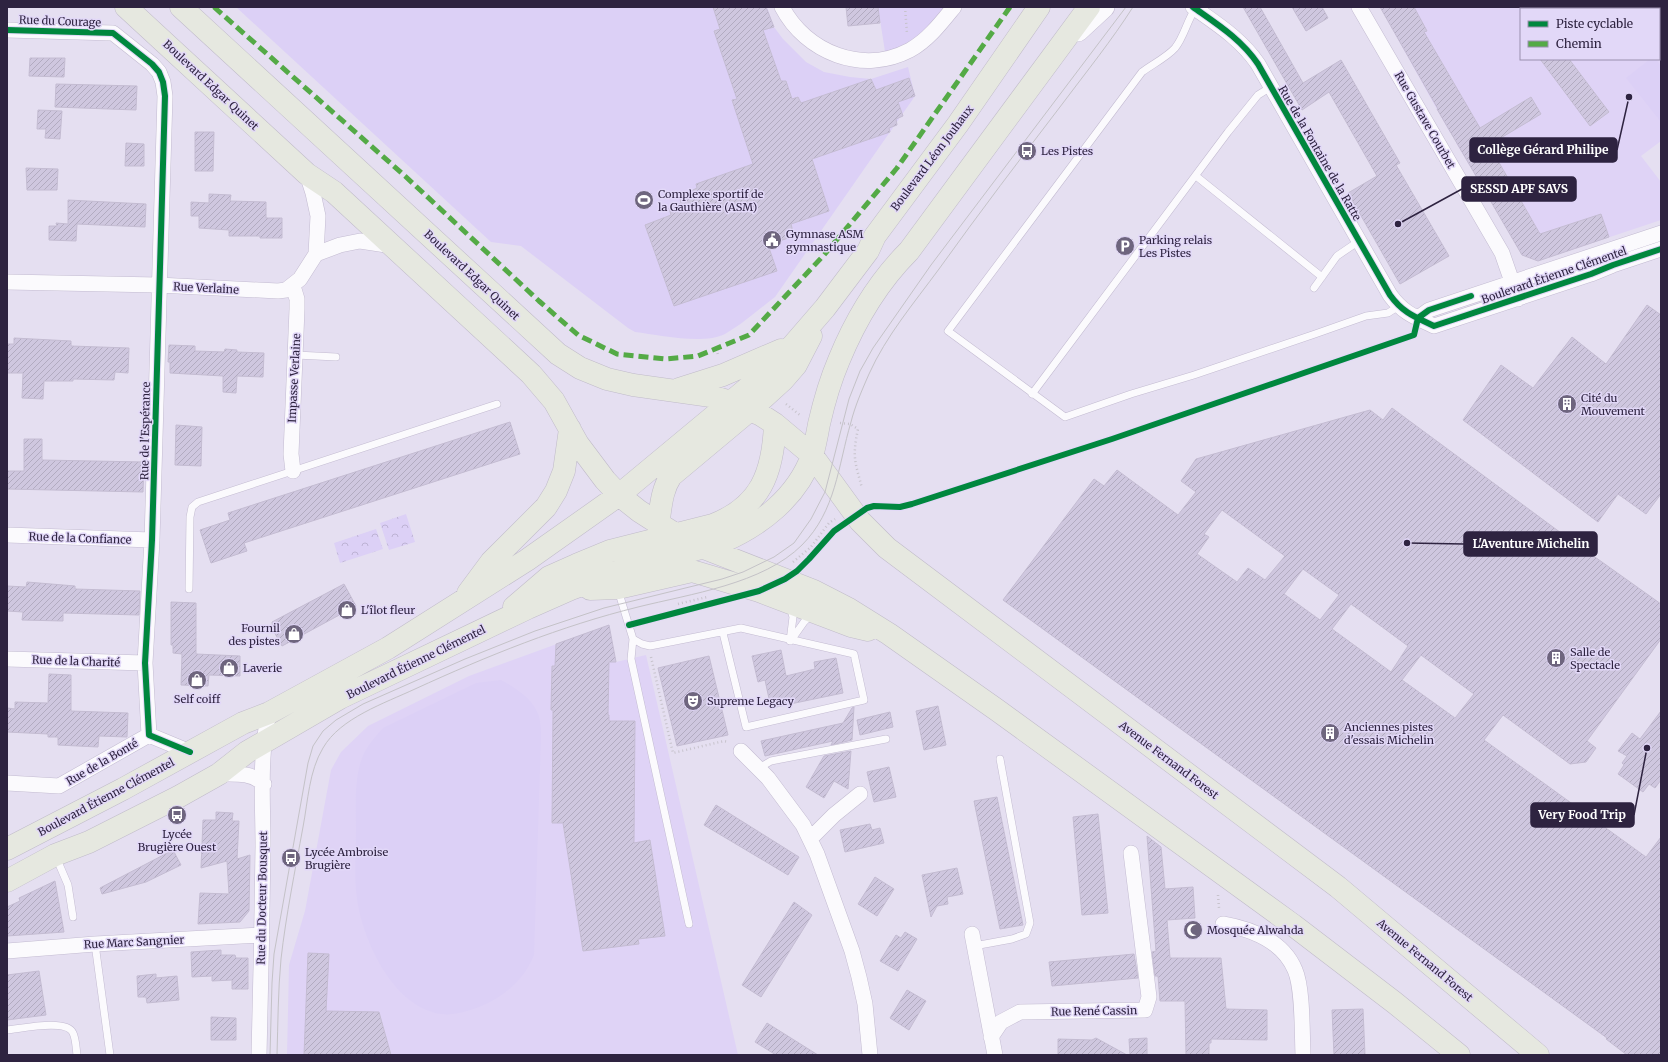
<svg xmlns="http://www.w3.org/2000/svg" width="1668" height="1062" font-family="Merriweather,serif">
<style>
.built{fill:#dfd3f6;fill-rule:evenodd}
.green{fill:#dcd0f6}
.park{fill:url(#park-crowns)}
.building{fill:url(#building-hatch);stroke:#c4bcd2;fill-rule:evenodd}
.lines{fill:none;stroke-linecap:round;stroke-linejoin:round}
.lane-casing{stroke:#c3bbd1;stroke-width:8}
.street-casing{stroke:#c3bbd1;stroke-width:16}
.secondary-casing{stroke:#c3bbd1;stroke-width:22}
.primary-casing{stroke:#c0bbc9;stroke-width:23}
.path{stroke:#c7c3cc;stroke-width:2.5;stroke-dasharray:1 3;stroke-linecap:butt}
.lane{stroke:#fbfafd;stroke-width:7}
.street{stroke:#fbfafd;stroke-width:15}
.secondary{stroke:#fbfafd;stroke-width:21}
.primary{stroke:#e6e8e0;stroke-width:22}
.tram{stroke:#c4c2c7;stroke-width:1}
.quiet{stroke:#54aa46;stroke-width:5;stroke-dasharray:10 5;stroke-linecap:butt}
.cycleway-casing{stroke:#e2d8f8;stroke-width:8}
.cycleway{stroke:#00873e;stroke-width:6}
.labels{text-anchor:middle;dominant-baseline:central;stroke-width:3;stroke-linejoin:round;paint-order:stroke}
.street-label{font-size:11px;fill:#2e2340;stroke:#e2d8f8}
.poi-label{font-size:11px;fill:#2e2340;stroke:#e2d8f8;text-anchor:start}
.leader{fill:none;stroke:#2e2340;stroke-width:1.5}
.callout-dot{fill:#2e2340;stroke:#e2d8f8;stroke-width:1.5}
.callout{fill:#2e2340;stroke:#2e2340;stroke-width:1.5}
.callout-label{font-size:12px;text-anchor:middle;font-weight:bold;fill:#fff}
</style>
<defs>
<pattern id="park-crowns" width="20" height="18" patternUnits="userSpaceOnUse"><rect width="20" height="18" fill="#dcd0f6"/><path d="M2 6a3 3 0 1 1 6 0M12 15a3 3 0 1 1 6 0" fill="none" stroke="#bdb2d4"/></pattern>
<pattern id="building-hatch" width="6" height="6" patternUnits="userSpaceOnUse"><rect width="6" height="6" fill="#cfc7df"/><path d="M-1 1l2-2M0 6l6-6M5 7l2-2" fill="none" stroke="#b2abc0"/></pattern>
</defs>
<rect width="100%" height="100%" fill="#e5dff1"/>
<!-- built -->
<path class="built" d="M1380 7H1661V141L1641 156 1661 182V220L1538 261 1522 255 1465 158 1456 143 1458 142 1452 132 1450 133ZM1521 9H1659V59H1521Z
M609 625 616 662 646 655 738 1055H287L289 965 305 911 331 770 341 752 368 726 469 676Z"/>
<!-- green -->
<path class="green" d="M236 7H767L774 27 783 39 806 62 824 72 850 77 871 79 908 67 915 96 775 297C759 309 743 324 725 334 703 345 659 335 635 332L628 328 521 246 491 242Z
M878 7H954L945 18 886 58Z
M1581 7H1661V38L1659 39V9H1582Z
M1650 59H1656L1661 66V122L1626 78Z
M501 680C517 689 534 699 539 717 541 723 541 730 541 736L534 955C524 980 504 997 479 1007 469 1011 451 1016 441 1014 393 1007 363 941 357 899 354 878 356 851 356 830 356 806 354 780 362 758 366 747 375 737 383 728L476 683Z"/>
<!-- park -->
<path class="park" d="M406 514 415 542 389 550 380 523Z
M376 529 383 549 340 563 334 543Z"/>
<!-- building -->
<path class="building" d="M713 7H766L774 27 763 30 781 81H786L792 99 798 97 801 103 871 79 876 90 909 78 915 96 898 102 903 116 896 119 897 125 889 128 890 132 812 159 829 211 791 224 794 236 768 245 777 271 674 306 645 225 671 215 669 208 681 203 680 199 692 194 691 191 697 188 696 184 753 164 732 100 737 99 714 31 720 29Z
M846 7H878L880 23 848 26Z
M1243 7H1260L1303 83 1341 60 1400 163 1396 165 1449 256 1400 284 1348 193 1377 176 1329 92 1302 110Z
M1292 7H1322L1328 18 1306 31Z
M1380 7H1414L1427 31 1424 32 1480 128 1531 97 1541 114 1489 145 1540 234 1601 214 1609 237 1538 261 1522 255 1437 109H1438Z
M30 58H65L64 77 29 76Z
M1540 59H1569L1609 112 1590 126Z
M56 84 137 86 136 110 55 107Z
M38 110 62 111 60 139 45 138 46 129H37Z
M195 132H214L213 171H195Z
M126 143 144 144V166H125Z
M26 168 58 169 57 190H27Z
M209 194 231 195 230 201 266 202V218H282V238H260V236H229V230L199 228V216H191V202L209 203Z
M68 200 146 204 145 227 77 224 76 241 49 240V226H57L56 223 68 224Z
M1647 305 1661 315V494L1646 514 1618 494 1598 522 1463 420 1501 365 1533 388 1572 337 1606 364Z
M14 338 71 341V346L129 348 128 373 115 372 114 380 73 379V381H44L43 399 22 398 23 373H7V344H14Z
M169 345 195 346V351L224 352 225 349 237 350V352L264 353 263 377 237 376 236 393 223 392V376L170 373V362H168Z
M1392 408 1557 530 1661 604V639L1587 741 1596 748 1586 762 1570 764 1503 715 1484 740 1646 857 1661 837V1055H1627L1606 1039 1607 1038 1003 600 1094 479 1104 486 1117 470 1178 515 1196 492 1181 481 1196 459 1370 410 1383 420ZM1222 510 1285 556 1265 580 1248 568 1237 582 1197 554 1209 537 1204 534ZM1303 569 1339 595 1320 620 1284 594ZM1351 604 1408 646 1391 672 1332 629ZM1421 655 1474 694 1455 718 1402 680Z
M510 422 520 454 244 543 247 551 211 563 200 530 230 520 228 513Z
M176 425 202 427 201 466 175 465Z
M24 439H42V460L144 462 143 492 7 489V471H24Z
M27 582 75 586V589L140 591 139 615 63 613V621L22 620 23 612 7 611V586L26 587Z
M344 584 356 606 282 646 273 630 272 622Z
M171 602 196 603V654L240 656V676L209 675 208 686 181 685 182 654 173 653V645H171Z
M609 625 616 662H609L608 715H609V721H635L634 843 650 840 665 936 638 939 639 944 583 951 563 823H552L553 710H551L552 666H555L556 644Z
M781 650 786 676 815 669 814 662 836 658 843 693 771 708 765 680 758 682 752 656Z
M709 656 728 735 677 746 658 668Z
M49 674 71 675V711L128 713 127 737 99 736 98 747 58 745V737H48V734L7 732V708L15 709V702L48 703Z
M938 706 946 745 924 750 916 711Z
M854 707 852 740 831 745 833 741 765 756 761 741 843 723 852 708Z
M1661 711V780L1655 788 1649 784 1643 792 1618 774 1624 765 1622 763 1627 756 1618 751 1632 733 1640 739Z
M890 712 893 727 860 735 857 720Z
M851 751 848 789 834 781 824 798 806 787 824 756Z
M889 767 896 797 874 802 867 772Z
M997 797 1023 925 1000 929 974 801Z
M716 805 799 857 788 875 704 825Z
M216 812 233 813 232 821H239L237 859 250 855 249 911 240 922 198 924 200 893 229 894 227 861 201 868 203 820H216Z
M1098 814 1108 913 1082 915 1073 817Z
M870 824 872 830 880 828 884 843 845 852 840 830Z
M1147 836 1161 847 1165 889 1193 887 1195 918 1167 920 1170 958H1221L1226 1009 1267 1010V1040L1211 1039V1043H1209V1055H1186L1185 1001H1160L1158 976H1155L1152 952 1156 951Z
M173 850 181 865 146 882 102 894 100 888Z
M957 868 963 894 947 897 948 904 937 906 931 917 922 875Z
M875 877 894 889 877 916 858 904Z
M55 881 64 932 7 936V907L20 901 19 898Z
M794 902 812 915 761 997 742 985Z
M905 932 917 939 898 971 880 961 896 935 901 938Z
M221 950V955H235L236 958H248V989H232V980L212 981V976L192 977 191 952Z
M308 953 329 954 326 1011 379 1012 391 1055H304Z
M1134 954 1138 978 1052 986 1049 962Z
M39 971 46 1015 7 1020V975Z
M156 974V978L177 976 179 1000 147 1003 146 997H138L137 976Z
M907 990 926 1001 909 1030 890 1018Z
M1363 1009 1365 1055H1334L1332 1010Z
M211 1017 236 1018V1040H211Z
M767 1023 818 1055H776L755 1042Z
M1096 1038 1127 1055H1058V1039L1092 1040Z
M1147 1038V1055H1130L1129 1039Z"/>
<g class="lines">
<!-- lane casing -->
<g class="lane-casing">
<path id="lane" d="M1195 9C1187 21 1184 37 1175 48 1167 57 1153 64 1142 72L948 331 1065 417 1131 394 1194 375 1315 334 1366 316 1388 313 1399 306
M1196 176 1322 277
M1314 288 1337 256 1359 241
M296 355 336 357
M1032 394 1228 132 1258 95 1271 87
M189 589 190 517 192 507 198 502 497 404
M618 590 633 639 631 659 689 924
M633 639 642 644 650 646 741 628 854 654 864 700 746 727 723 633
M792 639 804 622 812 614
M790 641 793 617 790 607
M759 768 771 761 886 739
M56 857 68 885 73 917
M95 944 110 1055
M974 946 1012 939 1026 934 1030 923 1000 759
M7 1030C20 1029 67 1018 73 1033 76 1039 76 1048 77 1055"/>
</g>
<!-- street casing -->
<g class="street-casing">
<path id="street" d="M782 7C806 53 863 75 910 50 928 40 941 23 954 7
M1193 7C1217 24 1241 39 1258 64L1390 295C1403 313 1415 317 1434 326L1591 274 1613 265 1661 249
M1359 7 1502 253 1518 299
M7 30 113 33 152 64 159 72 163 82 165 96 152 540 145 663 149 735 190 752
M316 254 340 245 360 241 393 246
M7 282 158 285 278 291 286 290 300 279 316 254 318 216 313 193 307 174
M1418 318 1429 310 1661 233
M293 471 291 454 297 309V299L293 286
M7 535 152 540
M7 659 145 663
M741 751 768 778 803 825 817 854 852 951 859 977 865 1004 870 1055
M219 774C235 774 251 772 264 784
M7 783 59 786 149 735
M810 839 834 815 860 794
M1223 924C1251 929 1283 941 1295 970 1303 988 1302 1033 1303 1055
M972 934 995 1055
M7 951 95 944 262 935
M991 1037 1001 1022 1020 1012 1145 1010 1149 997 1131 853
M259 1055C261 985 262 916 263 846 263 802 259 756 269 713"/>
</g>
<!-- secondary casing -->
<g class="secondary-casing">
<path id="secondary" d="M1078 31 1104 7"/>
</g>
<!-- primary casing -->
<g class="primary-casing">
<path id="primary" d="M126 7 307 174 334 192 531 374 554 401 578 444 605 480 619 495 639 511 675 534 704 548 814 591 849 609 889 634 997 710 1293 925 1395 1003 1459 1055
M181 7 558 354 580 368 607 379 633 385 711 396 731 402 761 415 775 424 812 455 860 521 887 548 1338 887 1538 1055
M679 389 723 375 781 350
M658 525C661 508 661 491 671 476L750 410 783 380 796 365 811 336
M590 589 618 588 692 571 759 591 851 626 868 630
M468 593 491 562 546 507 556 491 564 471 570 429
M514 607 549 577 576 565 610 551 713 525C761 506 773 473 775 424
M7 849 123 789 243 723 269 713 388 648 527 560 619 495 749 387 793 345 825 308 868 251 875 236 958 124 1039 7
M7 881 55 855 89 842 178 797 219 774 247 752 340 698 528 608 571 589 617 572 722 542C761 525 797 497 812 456 815 446 817 435 819 424 824 402 830 381 839 360 855 321 879 281 909 251L1089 7"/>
</g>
<!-- path -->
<path class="path" d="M905 7 907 34
M717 349 718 356
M786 404 801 416
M840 423 850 424 858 429C852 457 855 462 862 488
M793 562 811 547 829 523 835 519
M678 604 707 597
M651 657 673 753 724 741 729 742
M1218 895 1219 908"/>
<!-- lane -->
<use href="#lane" class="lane"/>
<!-- street -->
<use href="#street" class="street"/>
<!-- secondary -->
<use href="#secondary" class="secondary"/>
<!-- primary -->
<use href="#primary" class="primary"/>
<!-- tram -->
<path class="tram" d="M270 1055 272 983 274 954 308 763 313 746 323 731 336 720 363 704 465 659 535 631 604 608 722 579 743 572 774 557 794 543 811 519 825 492 849 399 860 371 873 348 931 265 1126 7
M277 1055C278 1023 278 991 281 959 286 915 295 871 303 827 308 801 309 771 323 748 340 718 385 703 415 689 487 656 561 626 638 607 690 594 763 584 802 545 836 511 838 466 851 422 855 406 862 390 869 374 886 336 914 303 939 269 979 213 1021 158 1063 103 1087 71 1112 40 1133 7"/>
<!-- quiet -->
<path class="quiet" d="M214 7 405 176 539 301 578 335 617 354 666 359 698 356 749 335 824 255 897 168 1010 7"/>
<!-- cycleway casing -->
<g class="cycleway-casing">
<path id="cycleway" d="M1193 7C1217 24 1241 39 1258 64L1390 295C1403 313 1415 317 1434 326L1591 274 1613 265 1661 249
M7 30 113 33 152 64 159 72 163 82 165 96 152 540 145 663 149 735 190 752
M1418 318 1429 310 1471 296
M629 625 759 591 785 579 797 571 809 559 834 531 867 508 874 506 900 507 912 504 1112 439 1414 335 1418 318"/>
</g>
<!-- cycleway -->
<use href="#cycleway" class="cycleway"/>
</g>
<!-- icons -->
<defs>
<g id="bus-disc" transform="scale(1)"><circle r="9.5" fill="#6e657e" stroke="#e2d8f8"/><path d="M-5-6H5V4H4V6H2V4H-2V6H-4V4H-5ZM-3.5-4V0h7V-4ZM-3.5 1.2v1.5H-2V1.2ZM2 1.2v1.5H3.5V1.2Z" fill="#fff"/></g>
<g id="stadium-disc" transform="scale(1)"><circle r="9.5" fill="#6e657e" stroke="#e2d8f8"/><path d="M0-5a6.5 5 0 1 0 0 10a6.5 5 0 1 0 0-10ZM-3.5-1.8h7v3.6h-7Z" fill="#fff"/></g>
<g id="civic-disc" transform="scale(1)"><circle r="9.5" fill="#6e657e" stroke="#e2d8f8"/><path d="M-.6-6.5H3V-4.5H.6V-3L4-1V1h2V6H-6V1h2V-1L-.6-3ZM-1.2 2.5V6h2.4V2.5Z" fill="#fff"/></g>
<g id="parking-disc" transform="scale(1)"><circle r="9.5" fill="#6e657e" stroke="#e2d8f8"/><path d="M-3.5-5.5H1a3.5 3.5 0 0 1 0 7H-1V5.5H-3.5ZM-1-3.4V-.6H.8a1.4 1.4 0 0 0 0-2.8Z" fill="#fff"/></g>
<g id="building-disc" transform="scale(1)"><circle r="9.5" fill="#6e657e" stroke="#e2d8f8"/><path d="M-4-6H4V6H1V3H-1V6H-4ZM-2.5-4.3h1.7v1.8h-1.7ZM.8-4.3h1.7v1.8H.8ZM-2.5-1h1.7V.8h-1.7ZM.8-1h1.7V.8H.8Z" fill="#fff"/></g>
<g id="shop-disc" transform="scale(1)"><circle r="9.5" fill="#6e657e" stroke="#e2d8f8"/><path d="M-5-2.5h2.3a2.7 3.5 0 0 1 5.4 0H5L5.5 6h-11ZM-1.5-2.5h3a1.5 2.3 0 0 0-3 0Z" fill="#fff"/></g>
<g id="theatre-disc" transform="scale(1)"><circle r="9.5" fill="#6e657e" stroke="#e2d8f8"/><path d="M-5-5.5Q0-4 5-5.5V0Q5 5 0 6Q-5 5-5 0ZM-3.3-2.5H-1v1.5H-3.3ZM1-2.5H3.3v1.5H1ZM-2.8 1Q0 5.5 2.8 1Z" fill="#fff"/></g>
<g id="mosque-disc" transform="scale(1)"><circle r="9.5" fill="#6e657e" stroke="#e2d8f8"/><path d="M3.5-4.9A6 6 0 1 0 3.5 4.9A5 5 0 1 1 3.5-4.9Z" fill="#fff"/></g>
</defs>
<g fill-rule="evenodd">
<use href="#bus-disc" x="1027" y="151"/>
<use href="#stadium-disc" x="644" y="200"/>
<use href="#civic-disc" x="772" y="240"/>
<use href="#parking-disc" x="1125" y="246"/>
<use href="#building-disc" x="1567" y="404"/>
<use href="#shop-disc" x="347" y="610"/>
<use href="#shop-disc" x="294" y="634"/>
<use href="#building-disc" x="1556" y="658"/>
<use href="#shop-disc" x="229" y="668"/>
<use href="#shop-disc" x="197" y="680"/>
<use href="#theatre-disc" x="693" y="701"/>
<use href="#building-disc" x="1330" y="733"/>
<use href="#bus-disc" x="177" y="815"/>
<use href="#bus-disc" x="291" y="858"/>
<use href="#mosque-disc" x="1193" y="930"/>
</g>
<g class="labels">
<!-- street labels -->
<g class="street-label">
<text transform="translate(60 21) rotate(2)">Rue du Courage</text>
<text transform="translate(211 85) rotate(43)">Boulevard Edgar Quinet</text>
<text transform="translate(1425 120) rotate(60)">Rue Gustave Courbet</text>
<text transform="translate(1320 153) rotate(60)">Rue de la Fontaine de la Ratte</text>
<text transform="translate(932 158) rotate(-53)">Boulevard Léon Jouhaux</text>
<text transform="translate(472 275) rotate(43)">Boulevard Edgar Quinet</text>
<text transform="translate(1554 275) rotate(-19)">Boulevard Étienne Clémentel</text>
<text transform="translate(206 288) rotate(3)">Rue Verlaine</text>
<text transform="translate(294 378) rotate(-87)">Impasse Verlaine</text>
<text transform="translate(145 431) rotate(-89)">Rue de l'Espérance</text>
<text transform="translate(80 538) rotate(2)">Rue de la Confiance</text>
<text transform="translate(76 661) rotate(2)">Rue de la Charité</text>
<text transform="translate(416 662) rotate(-26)">Boulevard Étienne Clémentel</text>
<text transform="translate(1169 760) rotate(37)">Avenue Fernand Forest</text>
<text transform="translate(102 762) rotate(-30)">Rue de la Bonté</text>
<text transform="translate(106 797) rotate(-28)">Boulevard Étienne Clémentel</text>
<text transform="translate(262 898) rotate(-89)">Rue du Docteur Bousquet</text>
<text transform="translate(134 942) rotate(-3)">Rue Marc Sangnier</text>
<text transform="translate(1425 960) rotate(40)">Avenue Fernand Forest</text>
<text transform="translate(1094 1011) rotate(-1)">Rue René Cassin</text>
</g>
<!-- poi labels -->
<g class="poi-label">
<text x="1041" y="151">Les Pistes</text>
<text x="658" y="194">Complexe sportif de<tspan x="658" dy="13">la Gauthière (ASM)</tspan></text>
<text x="786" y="234">Gymnase ASM<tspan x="786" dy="13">gymnastique</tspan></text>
<text x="1139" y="240">Parking relais<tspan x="1139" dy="13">Les Pistes</tspan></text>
<text x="1581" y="398">Cité du<tspan x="1581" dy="13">Mouvement</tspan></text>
<text x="361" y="610">L'îlot fleur</text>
<text x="280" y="628" text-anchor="end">Fournil<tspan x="280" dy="13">des pistes</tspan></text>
<text x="1570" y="652">Salle de<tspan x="1570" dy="13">Spectacle</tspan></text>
<text x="243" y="668">Laverie</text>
<text x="197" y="699" text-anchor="middle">Self coiff</text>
<text x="707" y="701">Supreme Legacy</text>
<text x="1344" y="727">Anciennes pistes<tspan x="1344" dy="13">d'essais Michelin</tspan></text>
<text x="177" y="834" text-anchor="middle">Lycée<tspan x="177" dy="13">Brugière Ouest</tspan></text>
<text x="305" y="852">Lycée Ambroise<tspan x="305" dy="13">Brugière</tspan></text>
<text x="1207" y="930">Mosquée Alwahda</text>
</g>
</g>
<!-- callouts -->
<path class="leader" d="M1629 97L1617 150M1398 224L1462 189M1407 543L1464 544M1647 748L1634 815"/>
<g class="callout-dot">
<circle cx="1629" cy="97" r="4"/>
<circle cx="1398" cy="224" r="4"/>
<circle cx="1407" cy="543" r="4"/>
<circle cx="1647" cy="748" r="4"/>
</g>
<g class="callout">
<rect x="1470" y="138" width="147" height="24" rx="4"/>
<rect x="1462" y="177" width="114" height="24" rx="4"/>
<rect x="1464" y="532" width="133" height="24" rx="4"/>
<rect x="1531" y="803" width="103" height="24" rx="4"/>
</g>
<g class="callout-label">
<text x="1543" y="154">Collège Gérard Philipe</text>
<text x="1519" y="193">SESSD APF SAVS</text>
<text x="1531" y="548">L'Aventure Michelin</text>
<text x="1582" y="819">Very Food Trip</text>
</g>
<!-- border -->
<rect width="1668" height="1062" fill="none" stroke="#2e2340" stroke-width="16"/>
<!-- legend -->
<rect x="1520" y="8" width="140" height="52" fill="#e2d8f8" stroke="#9a90ae"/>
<rect x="1528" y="21" width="20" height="6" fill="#00873e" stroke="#9a90ae"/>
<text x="1556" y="28" font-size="12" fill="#2e2340">Piste cyclable</text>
<rect x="1528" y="41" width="20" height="6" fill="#54aa46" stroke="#9a90ae"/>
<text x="1556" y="48" font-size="12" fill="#2e2340">Chemin</text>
</svg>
